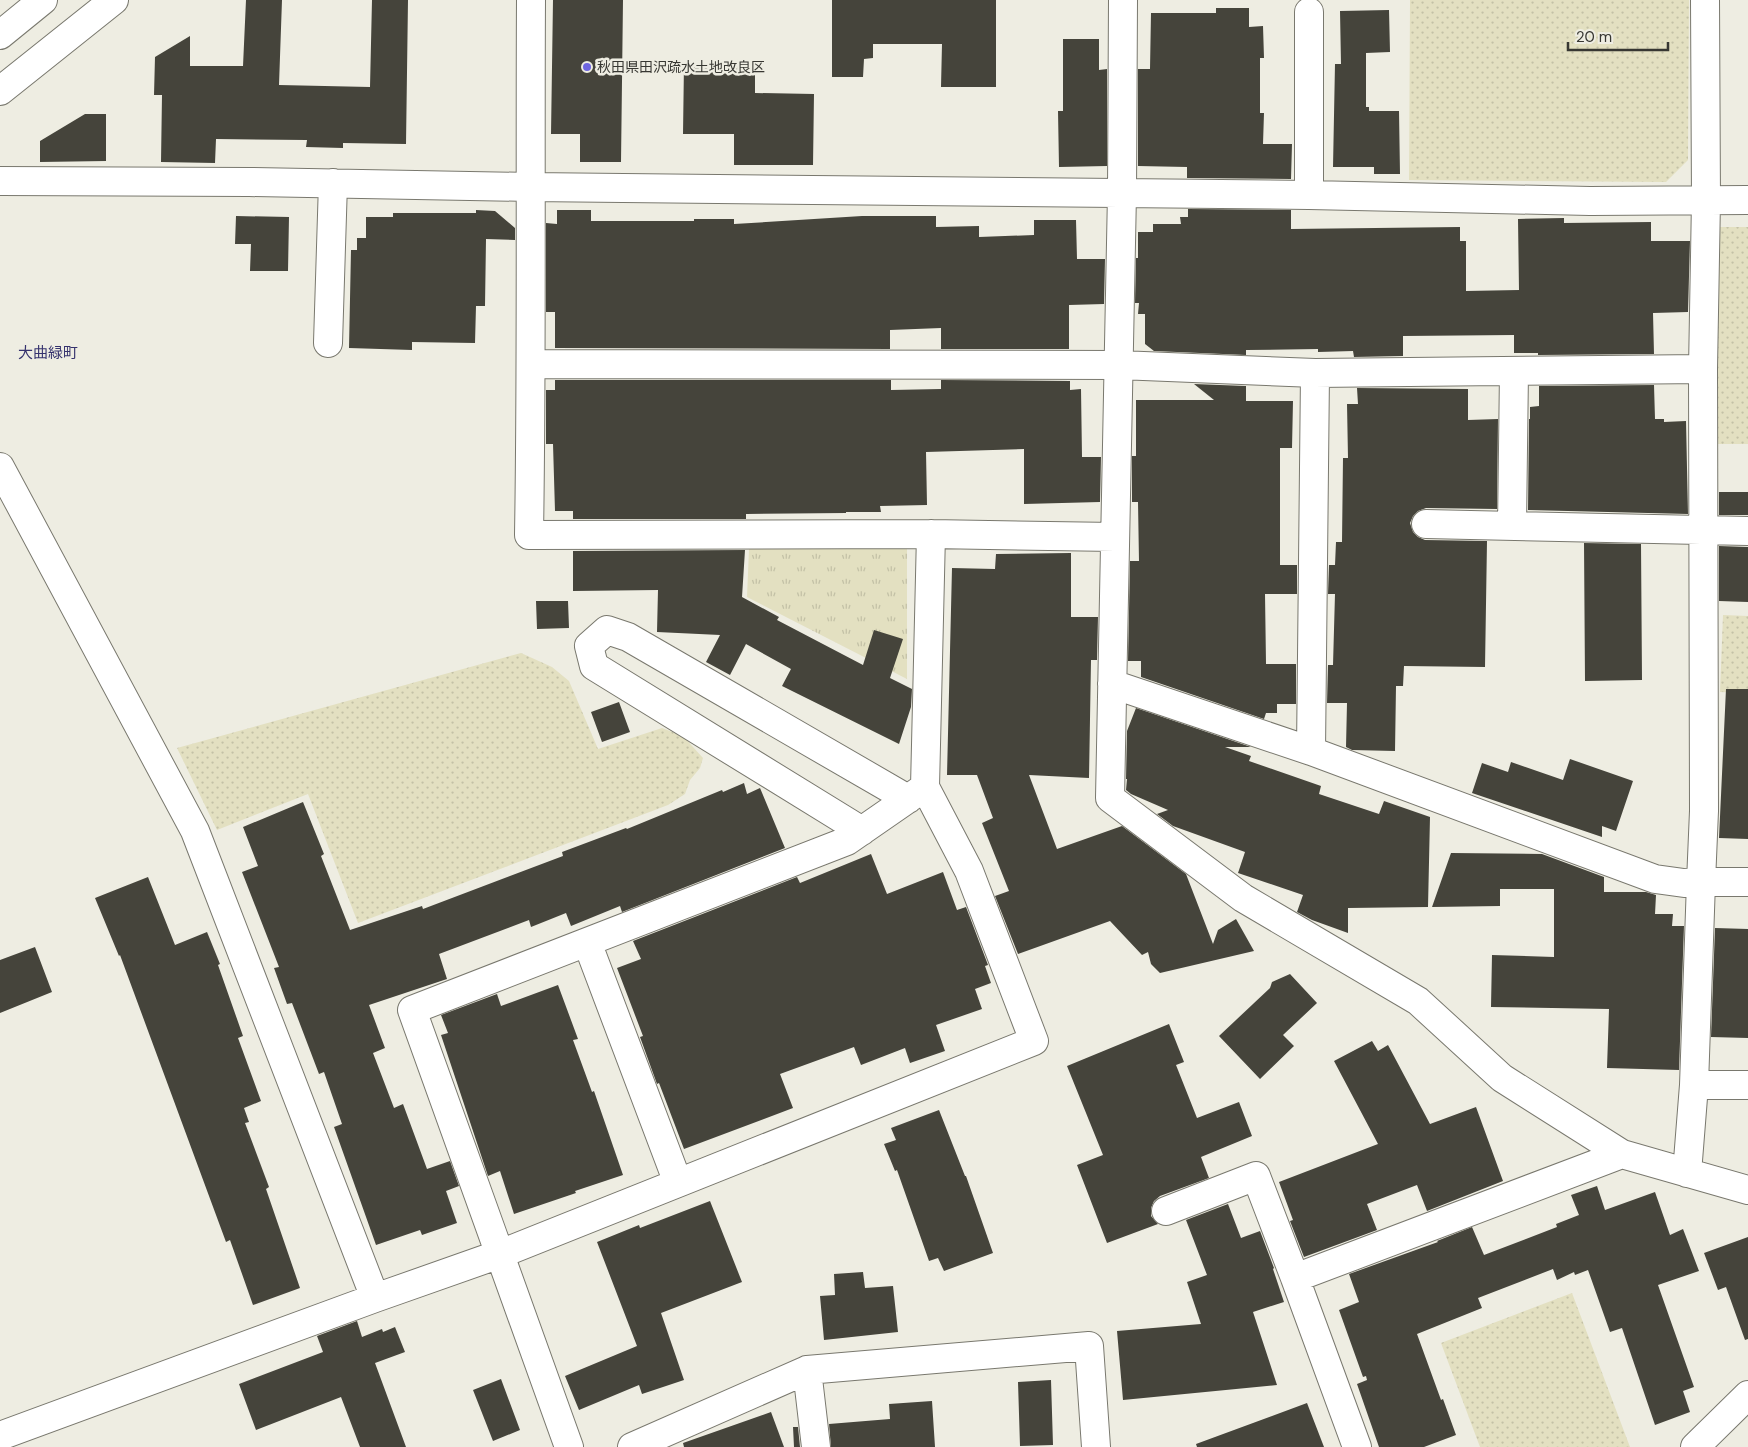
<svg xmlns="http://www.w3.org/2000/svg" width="1748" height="1447" font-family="'DM Sans','Noto Sans JP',sans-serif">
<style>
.grass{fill:url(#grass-dots)}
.park{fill:url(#park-tufts)}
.building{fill:#45443b}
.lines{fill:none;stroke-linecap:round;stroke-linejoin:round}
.street-casing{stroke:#79786e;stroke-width:30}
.street{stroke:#fff;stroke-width:28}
.poi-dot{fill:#6e65df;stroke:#eeede2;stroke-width:2}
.labels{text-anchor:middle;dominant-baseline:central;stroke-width:5;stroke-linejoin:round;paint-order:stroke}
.poi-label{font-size:14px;fill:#373732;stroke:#eeede2;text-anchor:start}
.neighbourhood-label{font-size:15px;fill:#35326d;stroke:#eeede2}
</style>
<defs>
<pattern id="grass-dots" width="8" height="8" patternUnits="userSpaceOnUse" patternTransform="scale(1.25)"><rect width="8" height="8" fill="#e3e0c1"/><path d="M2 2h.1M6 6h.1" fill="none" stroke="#c3c1a6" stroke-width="1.8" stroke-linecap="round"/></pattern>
<pattern id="park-tufts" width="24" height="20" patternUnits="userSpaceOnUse" patternTransform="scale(1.25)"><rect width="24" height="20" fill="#e3e0c1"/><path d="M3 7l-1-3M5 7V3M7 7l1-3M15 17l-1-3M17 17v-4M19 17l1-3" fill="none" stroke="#c3c1a6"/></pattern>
</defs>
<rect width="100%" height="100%" fill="#eeede2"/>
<!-- grass -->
<path class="grass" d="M1410 0H1689L1688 160 1666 182 1409 180Z
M1717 227H1748V444H1715Z
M1723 615 1748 616V693L1720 692Z
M521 653 552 667 569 681 598 749 662 728 683 736 703 758 700 768 690 780 685 794 668 805 358 923 308 794 217 830 177 748Z
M1572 1293 1630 1447H1480L1441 1343Z"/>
<!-- park -->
<path class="park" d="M907 546V679L747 597 749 549Z"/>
<!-- building -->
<path class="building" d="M246 0H282L279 85 370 87 372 0H408L406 144 343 143V148L306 147 307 140 216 139 215 163 161 162 162 95H154L155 57 190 36V66H243Z
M553 0H623L621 162H580V134H551Z
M832 0H996V87H941L942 44H873V58L864 59 863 77H832Z
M1216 8H1249V27L1263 26 1264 58H1260V113H1264L1263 144H1292L1291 179 1187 178V167L1138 166V69H1150L1151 13H1216Z
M1389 10 1390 52 1366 53V107H1369V111H1399L1400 174H1374V167H1333L1335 64H1341L1340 11Z
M1063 39H1099V70L1107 69V166L1059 167 1058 111H1063Z
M684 63H755V93L814 94 813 165H734V134H683Z
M85 114H106V161L40 162V141Z
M1188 209 1291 210V229L1460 227V241H1466V291L1519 290 1518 219 1564 218V223L1651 222V241H1690L1688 312 1653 313 1654 354 1538 355V353H1514V335L1403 336V356L1354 357 1353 351 1318 352V349L1246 350V355L1154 351 1145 344V314H1138L1139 303H1135L1136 258H1138V232H1153V224H1181L1180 217H1188Z
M476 210 495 211 515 228V240L486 239 485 306H476L475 343 412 342V350L349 348 351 250H357V238H366V217H393V213H476Z
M557 210H591V221H694V219H734V224L862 216H936V227L979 226V237L1034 235V220H1076L1077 259H1105L1104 304 1069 305V349H941V328L890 330V349L555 348V312H546V223L557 224Z
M236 216 289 217 288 271H250L251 244H235Z
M555 380H891V390L941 389V380L1070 381V390L1081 389 1082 457H1101L1100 502 1024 504V449L926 452 927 505 880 506 881 512H846V513L746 514V519H573V511H555L553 444H546V390H555Z
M1194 384 1246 386V401H1293L1292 448H1280V565H1297V594H1265L1266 664H1296V704H1277V713H1266L1264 719 1141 677V661H1128L1130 561H1139L1138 502H1132V456H1136V400H1214Z
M1654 385 1655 419H1664V422L1686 421 1688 514 1528 510 1529 419H1530V407L1539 406V386Z
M1357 388 1468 389V420L1498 419 1497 509 1426 508 1418 511 1413 516 1410 523 1413 532 1418 537 1425 540 1487 541 1485 667 1404 666 1403 686H1396L1395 751 1352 750 1346 747 1347 703H1327L1328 665H1333L1335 594H1328L1329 565H1335L1336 542H1342L1343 458H1348L1347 404H1358Z
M1719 492H1748V515H1719Z
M1584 543 1641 544 1642 680 1585 681Z
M1719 546 1748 547V602L1719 601Z
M745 550 742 597 779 617 777 620 863 665 874 630 903 639 890 678 912 689 911 707 899 744 782 686 791 669 746 644 730 675 706 662 720 635 657 632 658 590 573 591V551Z
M1071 553V617H1098L1097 660H1091L1089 778 1029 775 1057 849 1122 826 1186 874 1213 944 1218 930 1236 919 1254 951 1160 973 1151 964 1148 952 1142 955 1110 921 1018 954 995 896 1009 891 982 823 993 818 977 775H947L952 568 995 569 996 554Z
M536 601H568L569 628 537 629Z
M1726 689H1748V839L1719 838Z
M619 702 630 732 602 742 591 712Z
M1136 708 1251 747H1225L1251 756 1249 761 1321 786 1319 794 1379 814 1384 801 1430 817 1428 907 1348 908V933L1312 920 1297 912 1303 895 1238 873 1245 852 1173 826 1157 814 1168 810 1131 794 1126 790 1127 779H1126L1127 731Z
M1570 759 1633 781 1616 831 1602 826V837L1472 793 1482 763 1508 772 1511 762 1563 780Z
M744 783 747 794 760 788 785 848 622 912 620 906 571 926 566 913 531 927 529 920 439 954 447 979 369 1005 385 1048 373 1053 394 1108 403 1104 427 1169 450 1161 459 1186 446 1191 457 1223 422 1235 420 1230 376 1245 334 1127 342 1124 324 1072 319 1074 292 1003 287 1004 274 968 279 967 242 872 258 866 243 827 303 802 324 854 321 856 350 930 422 906 423 909 563 856 562 852 626 828 627 829 722 790 723 792Z
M1451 853 1542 854 1604 877V892H1646L1656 895 1655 914H1673L1672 926H1684L1679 1070 1607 1068 1609 1009 1491 1007 1492 955 1554 957V889H1500V906L1432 907Z
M871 854 887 894 943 872 957 910 966 907 988 965 985 966 991 983 975 989 982 1009 936 1025 945 1051 910 1063 905 1048 861 1065 854 1047 780 1074 793 1108 684 1149 659 1083 657 1084 640 1037 643 1036 617 968 641 959 633 941 797 877 800 883Z
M148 877 175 945 207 932 220 964 218 965 243 1036 238 1038 261 1101 244 1108 249 1122 245 1123 269 1187 266 1189 300 1288 253 1305 230 1240 226 1242 120 955 119 956 95 898Z
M1715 928 1748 929V1038L1711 1037Z
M35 947 52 992 0 1013V960Z
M1290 974 1317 1003 1283 1035 1294 1046 1260 1079 1219 1036 1270 988 1272 982Z
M558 985 578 1039 573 1040 592 1092 594 1091 623 1175 575 1191 576 1193 514 1214 500 1171 488 1176 441 1035 448 1033 441 1015 497 994 501 1006Z
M1169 1024 1184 1062 1176 1065 1197 1118 1239 1102 1252 1136 1201 1157 1209 1178 1160 1196 1154 1201 1151 1208V1216L1158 1224 1107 1243 1077 1165 1103 1155 1067 1066Z
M1372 1041 1378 1051 1388 1045 1430 1124 1476 1107 1503 1181 1427 1211 1417 1185 1367 1204 1377 1230 1304 1257 1290 1221 1293 1220 1279 1182 1378 1144 1334 1061Z
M939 1110 965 1176H966L993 1253 944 1271 938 1258 929 1261 897 1170 895 1171 884 1144 896 1140 891 1128Z
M1597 1186 1605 1210 1655 1192 1670 1235 1683 1229 1699 1271 1658 1285 1694 1387 1683 1391 1690 1412 1655 1425 1622 1328 1610 1332 1588 1270 1575 1275 1574 1272 1557 1280 1553 1269 1478 1298 1482 1308 1417 1334 1441 1400 1443 1399 1456 1435 1424 1447H1379L1357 1384 1367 1380 1366 1376 1363 1377 1339 1310 1359 1302 1349 1274 1438 1242 1437 1241 1472 1227 1484 1255 1557 1227 1556 1224 1579 1215 1571 1195Z
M710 1201 742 1282 661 1313 684 1380 642 1394 639 1385 579 1410 565 1376 637 1346 597 1242 639 1225 640 1228Z
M1228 1204 1241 1238 1260 1231 1274 1268 1273 1269 1284 1302 1253 1312 1277 1385 1123 1400 1117 1331 1201 1324 1187 1282 1207 1275 1186 1220Z
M1748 1237V1339L1745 1340 1726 1287 1718 1290 1704 1253Z
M863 1272 865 1288 893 1286 898 1332 824 1340 820 1296 835 1295 834 1274Z
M357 1321 362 1337 382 1329 383 1332 395 1327 405 1352 375 1363 406 1447H360L341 1397 256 1430 239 1384 323 1352 317 1336Z
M501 1379 520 1430 493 1441 473 1390Z
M1051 1380 1053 1445 1020 1446 1018 1382Z
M932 1401 935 1447H831L829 1424 890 1419 889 1404Z
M1307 1403 1324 1447H1197L1196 1444Z
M771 1412 784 1447H684L683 1443Z
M793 1427H798L800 1447H794Z"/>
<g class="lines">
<!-- street casing -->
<g class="street-casing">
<path id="street" d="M531 0C530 178 532 357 529 535L931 534 1115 537
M1123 0 1122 193 1110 798 1243 898 1418 1001 1502 1078 1622 1154 1748 1190
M1309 12V195
M0 35 43 0
M0 91 114 0
M0 181 249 182 530 187 1309 195 1590 201 1748 200
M328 343 333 183
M531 364 1119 365 1315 373 1703 369
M0 467 195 831 375 1298
M1426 524 1748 531
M1512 526 1514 371
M1112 684 1311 751 1655 879 1684 883 1701 882 1704 811 1703 369 1706 200 1705 0
M1311 751 1315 373
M862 831 594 666 589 646 607 630 628 637 908 799
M587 942 678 1183
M1694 1085H1748
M1687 1173 1694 1085 1701 882H1748
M1166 1211 1256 1176 1295 1278
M807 1370 816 1447
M0 1436 375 1298 500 1254 1034 1041 969 871 925 787
M569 1447 412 1010 847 841 925 787 931 534
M632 1447 807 1370 1089 1346 1096 1447
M1357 1447 1295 1278 1622 1154
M1695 1447 1748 1395"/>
</g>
<!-- street -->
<use href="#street" class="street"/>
</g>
<!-- markers -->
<circle class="poi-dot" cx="587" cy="67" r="5"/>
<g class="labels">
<!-- poi labels -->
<g class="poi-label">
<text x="597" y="67">秋田県田沢疏水土地改良区</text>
</g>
<!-- neighbourhood labels -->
<g class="neighbourhood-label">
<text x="48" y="353">大曲緑町</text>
</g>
</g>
<!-- scale -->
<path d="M1568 42v8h100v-8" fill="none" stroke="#373732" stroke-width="2.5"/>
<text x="1576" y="42" font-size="15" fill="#373732" stroke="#eeede2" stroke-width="4" paint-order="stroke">20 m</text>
</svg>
